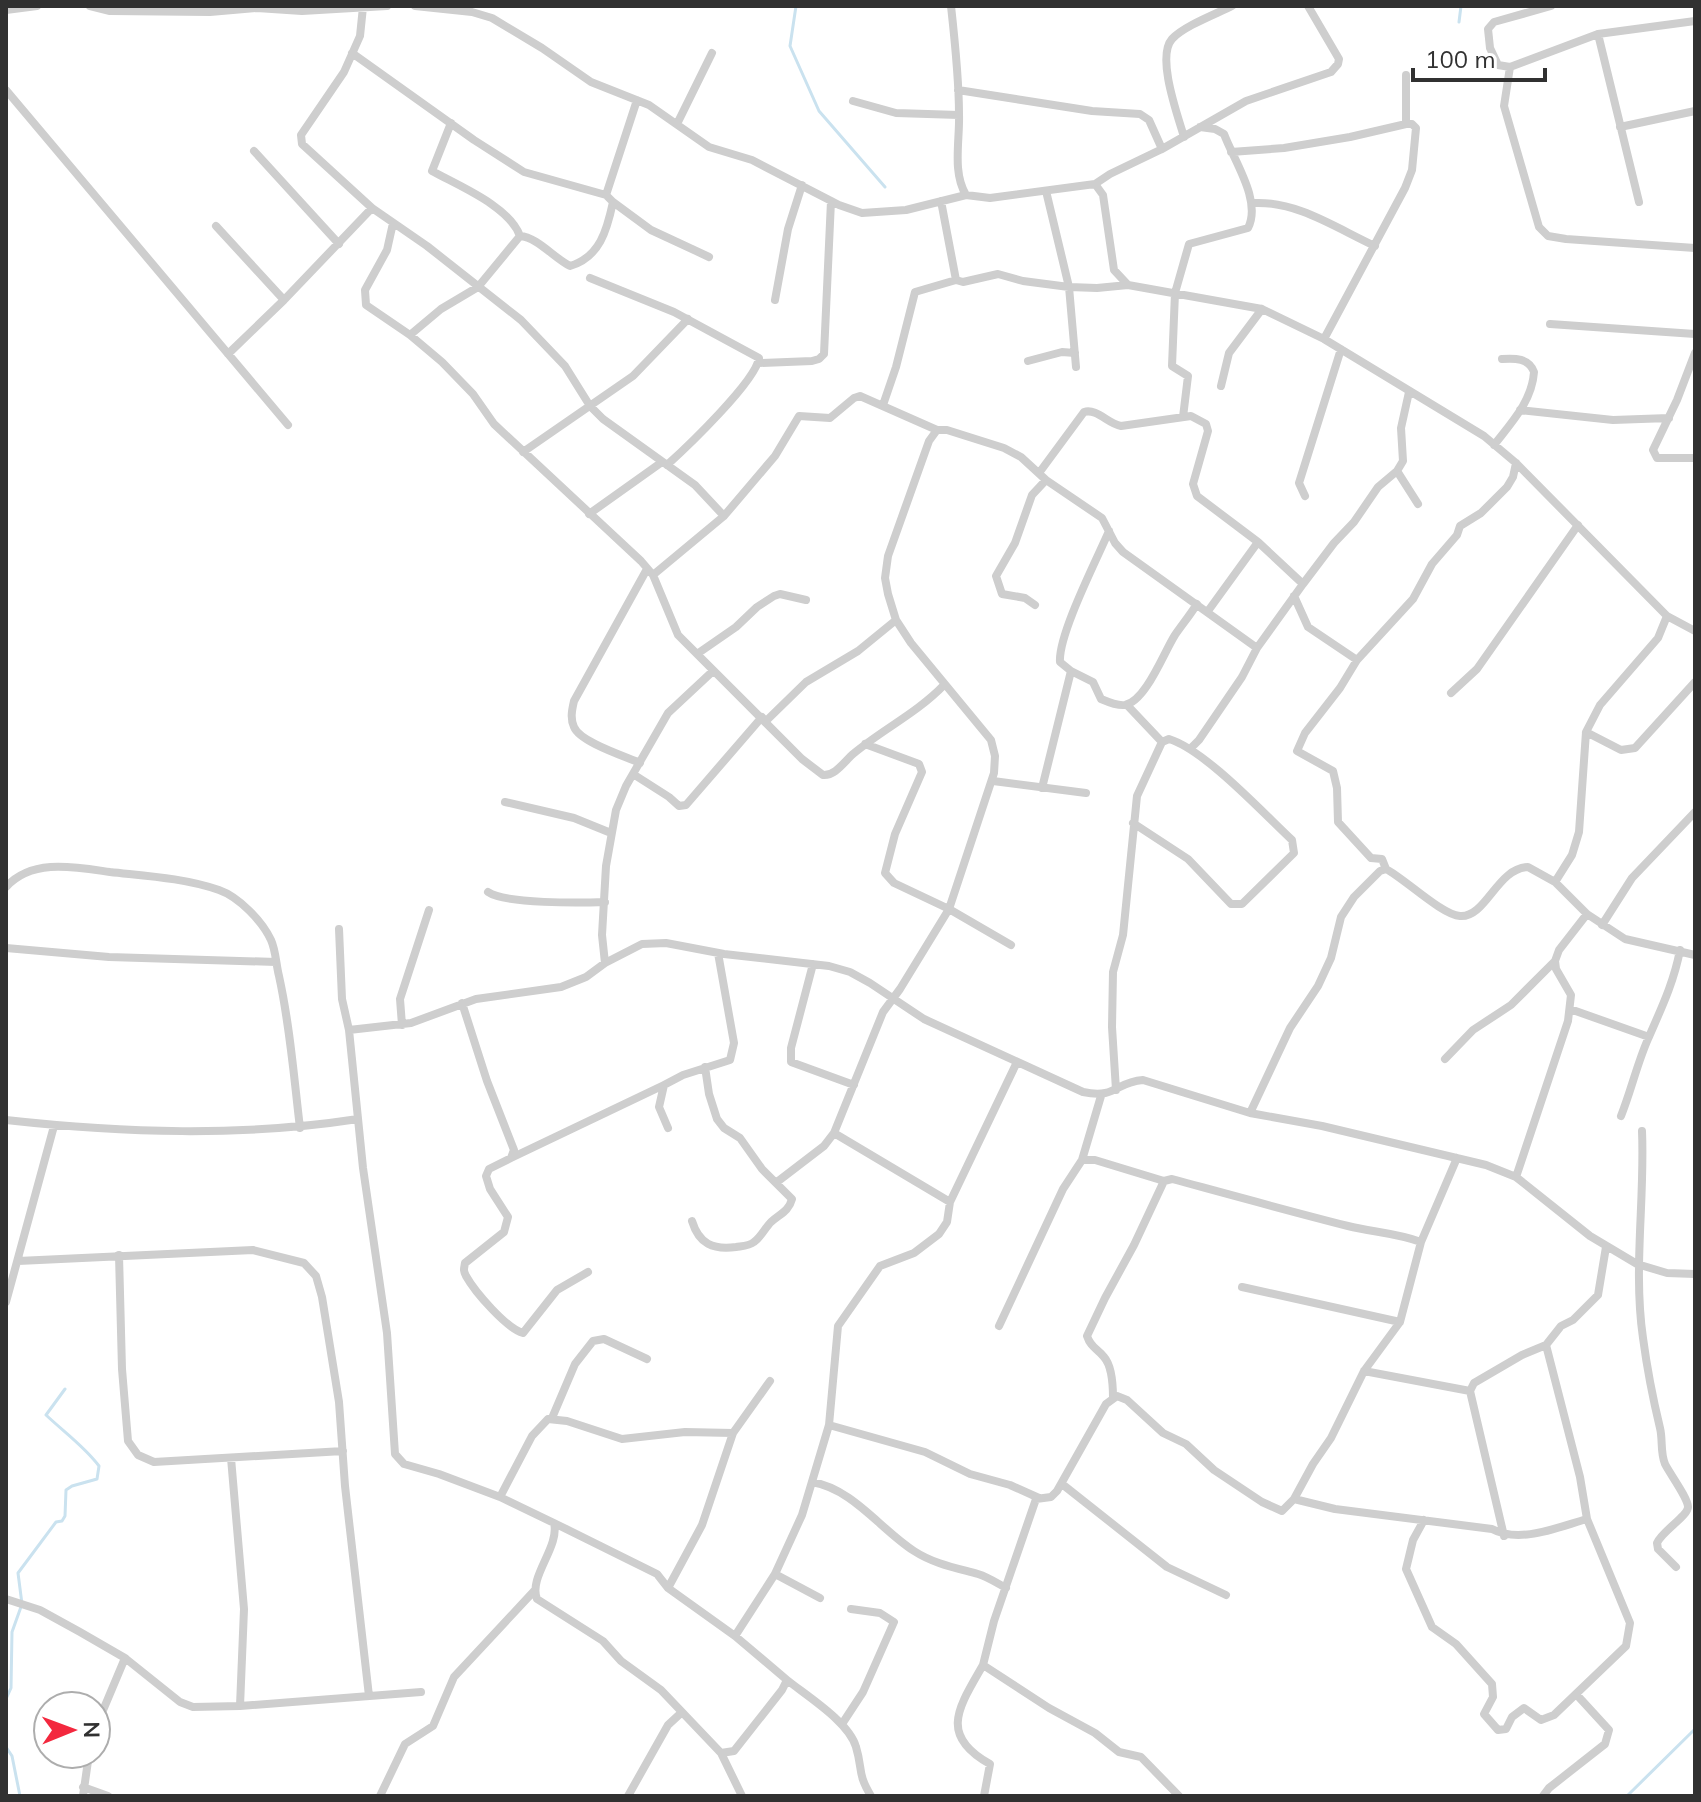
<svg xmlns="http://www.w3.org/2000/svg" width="1701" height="1802" font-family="Mulish,sans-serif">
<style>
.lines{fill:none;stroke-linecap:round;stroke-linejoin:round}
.stream{stroke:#cae2ef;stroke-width:3}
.minor{stroke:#cecece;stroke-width:8}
</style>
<rect width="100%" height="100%" fill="#fff"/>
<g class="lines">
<!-- stream -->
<path class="stream" d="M796 6 790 46 819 111 885 187
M1459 22 1461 6
M6 1699 11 1688 12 1632 22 1604 18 1573 56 1522 62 1521 65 1516 66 1490 72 1486 97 1479 99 1466C85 1447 64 1432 46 1415L65 1389
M6 1747 12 1756 20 1796
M1627 1796 1695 1729"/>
<!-- minor -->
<path class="minor" d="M90 6 110 11 210 12 257 8 302 11 387 6
M415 6 472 12 492 18 542 48 591 82 649 105 709 147 752 160 839 205 862 213 906 210 966 195
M951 6C955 42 959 78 959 114 960 140 952 172 966 195L990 198 1095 184 1103 195 1114 270 1128 285 1262 309 1324 339 1484 436 1516 463 1667 616 1695 631
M1551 6 1494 22 1488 29 1490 48 1498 65 1510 67 1598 34 1695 21
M363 7 360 36 344 72 301 135 302 144 372 208 427 246 521 320 565 366 590 406 603 419 695 485 724 516
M6 10 37 6
M1598 34 1639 202
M352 53 474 140 524 172 606 195 613 202C607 230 600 257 570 266 554 258 537 237 520 236L478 287 441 309 410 335
M1510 67 1504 106 1539 227 1548 236 1566 239 1695 248
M1406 75V124
M6 90 288 425
M958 90 1092 111 1140 114 1149 120 1162 149
M853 101 896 113 959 115
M451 123 432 171C459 186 509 206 520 236
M677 124 712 53
M1620 127 1695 111
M1184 137C1178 116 1156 57 1172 39 1184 26 1216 14 1232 6
M254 151 339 244
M1231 152 1284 148 1350 137 1406 124H1412L1416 128 1412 170 1405 188 1324 339
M1095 184 1110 174 1162 149 1246 101 1331 72 1338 64 1339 59 1308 6
M1046 191 1069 287 1076 367
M606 195 637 100
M941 201 956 280
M613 202 651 230 709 257
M1254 203C1297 201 1336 228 1375 246
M393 223 387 250 365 290 366 305 410 335 442 362 473 394 494 424 641 561 653 575 678 635 802 759 823 775C835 776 844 762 853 754 883 729 917 713 944 685
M216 226 284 300
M590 278 674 312 759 358C756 381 687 447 667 465
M775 300 788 229 802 185
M1550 324 1695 334
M1695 353 1677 400 1653 450 1657 458H1695
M228 354 284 300 372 208
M1028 361 1062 352 1075 353
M759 363 812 361 819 359 824 354 831 201
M1221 386 1229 353 1262 309
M883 405 896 367 915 292 956 280 963 282 998 274 1023 281 1069 287 1097 288 1128 285
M1520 410 1613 420 1669 418
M1183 417 1188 376 1172 366 1175 293 1189 244 1248 228C1262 201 1234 161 1224 134L1215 129 1200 127
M1494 445C1512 422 1532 401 1534 372 1529 358 1515 358 1502 359
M523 452 633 376 688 319
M1516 463 1513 477 1507 487 1481 513 1460 526 1457 535 1432 564 1413 599 1357 660 1340 688 1305 733 1297 751 1333 771 1337 788 1338 822 1371 858 1382 859 1386 869C1405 879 1442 915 1460 916 1486 918 1497 868 1528 867L1555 882 1587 914 1625 939 1695 955
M1397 471 1418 504
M1039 473 1084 412C1097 408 1108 424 1121 426L1191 416 1206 424 1208 431 1193 484 1197 496 1258 542 1303 584
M1305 496 1299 483 1341 349
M589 514 662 462
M653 575 724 516 775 456 799 416 830 418 854 398 860 396 937 430H947L1004 448 1021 457 1046 480 1102 518 1115 543 1123 552 1257 648
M1294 596 1308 627 1357 660
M1035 605 1025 598 1002 594 996 576 1015 543 1032 495 1046 480
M1208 611 1258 542
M697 654 736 627 757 607 774 596 780 594 806 600
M1071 671 1060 662C1058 635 1097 559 1109 531
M1451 693 1477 669 1578 525
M1127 705 1162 742
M766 721 806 682 858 651 896 620
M1586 732 1621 750 1635 748 1695 682
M865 744 919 764 922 772 895 834 885 873 894 883 949 909 1011 945
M1190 749 1199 740 1242 677 1257 648 1303 584 1334 543 1354 522 1378 487 1397 471 1403 461 1401 428 1409 392
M640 763C624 756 580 742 574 727 570 718 572 710 574 701L647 569
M633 774 669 797 679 806 686 805 762 717
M993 781 1086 793
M1042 788 1071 671 1093 682 1101 699C1108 702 1117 706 1125 705 1146 701 1164 652 1175 635 1182 625 1190 615 1197 604
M505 802 574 818 611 833
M1555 882 1572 855 1579 832 1586 732 1600 705 1658 638 1667 616
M6 887C32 858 75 867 110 872 146 876 184 878 219 890 239 897 262 921 271 940 276 951 276 965 279 976 290 1026 294 1078 300 1128
M488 892C505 904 581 903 605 902
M1602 925 1632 878 1695 812
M339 929 342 999 349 1030 363 1168 387 1333 395 1454 404 1464 439 1474 500 1497 554 1523C560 1547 528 1577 537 1599L603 1641 621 1661 661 1690 721 1753 734 1751 782 1690 787 1680 735 1636 668 1588 657 1574 554 1523
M6 948 109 957 276 962
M605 963 602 935 606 866 616 810 626 786 668 713 713 671
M813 964 791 1048V1062L854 1085
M462 1003 487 1081 514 1150 511 1158 489 1169 486 1176 490 1189 508 1217 504 1232 465 1263C464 1269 463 1270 466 1276 475 1292 506 1328 523 1333L557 1290 588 1272
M1570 1009 1649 1037
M402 1025 400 999 429 910
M349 1030 411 1023 476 999 561 987 586 977 605 963 642 944 666 943 724 954 829 966 850 972 870 983 924 1019 1083 1092C1117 1099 1115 1082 1143 1080L1250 1113 1322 1126 1486 1165 1516 1177 1590 1236 1637 1264 1667 1273 1695 1274
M1445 1059 1473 1030 1511 1005 1555 961
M1116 1090 1112 1027 1113 972 1123 935 1137 796 1162 742 1169 739C1205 750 1263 813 1292 840L1294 853 1242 904H1231L1188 859 1133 823
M1250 1113 1290 1028 1318 986 1331 958 1341 917 1354 897 1380 871 1386 869
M1621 1116C1631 1091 1637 1064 1648 1039 1661 1009 1674 982 1680 950
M6 1120C123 1133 241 1137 358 1119
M668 1128 659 1107 664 1085 683 1075 730 1060 734 1043 718 953
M1642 1131C1645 1200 1633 1269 1643 1338 1647 1368 1653 1399 1660 1428 1663 1440 1660 1452 1665 1464 1670 1474 1688 1498 1688 1507 1688 1516 1662 1531 1657 1543L1658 1549 1676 1567
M834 1133 950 1202
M511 1158 664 1085
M1082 1160 1101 1096
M1516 1177 1568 1021 1571 995 1556 969 1555 961 1559 950 1587 914
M777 1182 824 1146 834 1133 883 1012 900 989 949 909 994 773 995 756 991 740 911 643 896 620 888 594 885 578 888 556 929 441 937 430
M692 1221C699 1244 713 1250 736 1247 742 1246 749 1246 754 1242 761 1237 765 1228 771 1222 780 1214 789 1211 792 1199L762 1169 740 1138 724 1128 717 1119 709 1094 705 1067
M119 1255 122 1369 128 1441 138 1455 154 1462 343 1451
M18 1261 253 1250 304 1263 316 1276 322 1297 339 1402 345 1486 369 1696
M1242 1287 1400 1322
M6 1302 54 1126
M999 1326 1063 1189 1082 1160H1095L1164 1181
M1364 1371 1470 1391
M1113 1398C1113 1386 1112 1366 1104 1357 1097 1348 1091 1348 1087 1336L1105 1298 1134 1245 1164 1181 1172 1179C1231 1195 1289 1211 1348 1226 1372 1232 1397 1233 1421 1242
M552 1418 575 1364 593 1341 604 1339 647 1359
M829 1425 925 1452 970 1474 1010 1485 1039 1498
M231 1458 244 1609 240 1706
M812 1482C853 1489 880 1529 914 1551 934 1564 956 1568 978 1574 988 1577 997 1583 1006 1588
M1062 1484 1167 1567 1226 1595
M500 1497 532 1436 548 1419 567 1421 622 1439 685 1432 733 1433
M1294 1499 1335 1509 1492 1529C1520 1544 1558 1527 1587 1519
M1424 1520 1413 1540 1406 1569 1432 1627 1456 1644 1492 1684 1493 1697 1484 1714 1498 1730 1506 1729 1512 1717 1524 1708 1541 1720 1554 1715 1626 1646 1630 1623 1587 1519 1580 1477 1546 1345 1561 1326 1573 1320 1598 1295 1606 1247
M1504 1536 1470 1391 1474 1383 1522 1355 1546 1345
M775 1574 820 1598
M668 1588 702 1525 733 1433 770 1381
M6 1599 40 1610 80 1632 125 1658 180 1702 193 1707 240 1706 421 1692
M735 1636 775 1574 802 1515 829 1425 838 1326 880 1266 914 1253 939 1234 947 1222 950 1202 1017 1062
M983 1665C959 1707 938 1735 990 1764L984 1796
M787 1680C807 1696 849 1722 856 1747 863 1770 857 1773 871 1796
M842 1724 863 1692 894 1622 880 1613 851 1609
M96 1727 125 1658
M721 1753 742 1796
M83 1787 108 1796
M83 1796 89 1754
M380 1796 405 1744 433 1726 454 1677 535 1590
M628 1796 668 1725 681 1713
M1179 1796 1141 1757 1119 1752 1095 1733 1049 1708 983 1665 994 1621 1036 1499 1051 1497 1057 1491 1106 1404 1117 1396 1127 1400 1163 1433 1186 1444 1214 1470 1262 1502 1282 1511 1294 1499 1313 1464 1331 1438 1364 1371 1400 1322 1421 1242 1457 1158
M1543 1796 1549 1788 1605 1744 1609 1730 1576 1694"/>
</g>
<!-- border -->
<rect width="1701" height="1802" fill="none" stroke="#313131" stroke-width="16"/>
<!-- north arrow -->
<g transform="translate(72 1730) rotate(89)"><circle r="38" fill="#ffffff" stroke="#adadad" stroke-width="2"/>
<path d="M0-6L14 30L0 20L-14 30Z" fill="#f3283e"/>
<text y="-12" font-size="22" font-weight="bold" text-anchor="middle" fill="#313131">N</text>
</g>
<!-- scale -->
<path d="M1413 68v12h132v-12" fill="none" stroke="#313131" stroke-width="4"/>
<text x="1425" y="68" font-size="24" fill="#313131" stroke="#ffffff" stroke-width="6" paint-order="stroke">100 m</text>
</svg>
